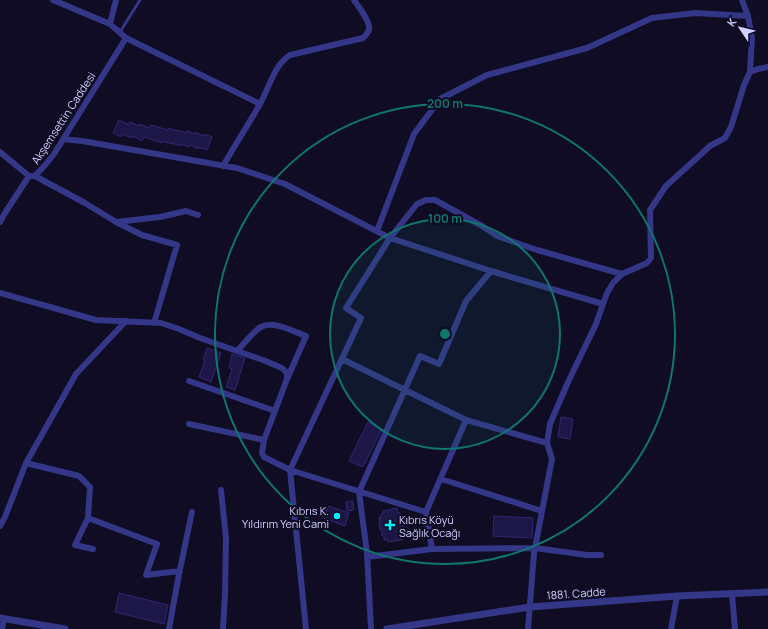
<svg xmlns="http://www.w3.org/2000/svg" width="768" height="629" font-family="Manrope,sans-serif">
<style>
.building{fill:#1d1747;stroke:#312775}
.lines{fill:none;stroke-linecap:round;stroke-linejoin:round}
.service{stroke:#343687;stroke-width:3}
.minor{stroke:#343687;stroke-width:6}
.tertiary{stroke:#343687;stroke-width:7}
.ring{fill:none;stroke:#0f766e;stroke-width:2}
.poi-dot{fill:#00f3fb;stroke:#0f0c24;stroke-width:1.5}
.labels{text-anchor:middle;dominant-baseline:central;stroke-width:4;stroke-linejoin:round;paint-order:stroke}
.street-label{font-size:11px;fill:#d2d0ff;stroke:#0f0c24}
.poi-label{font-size:11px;fill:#d2d0ff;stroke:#0f0c24;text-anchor:end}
.centre{fill:#0f766e;stroke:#0f0c24;stroke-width:2}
.ring-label{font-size:12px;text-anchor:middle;font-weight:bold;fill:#0f766e;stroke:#0f0c24;stroke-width:4;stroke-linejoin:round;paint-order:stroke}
</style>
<rect width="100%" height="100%" fill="#0f0c24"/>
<!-- building -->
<path class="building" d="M119 120 128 124 130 122 139 126 140 124 149 128 151 125 168 130 169 128 177 131 178 130 186 133 187 131 195 134V132L204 136V134L212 137 207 150 198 147V149L190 145 189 147 181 144 180 146 172 143V144L163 141 162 143 144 137 142 141 133 136 132 138 122 134 121 137 113 133Z
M207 348 221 353 211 382 199 377 205 361 203 360Z
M232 354 245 358 235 390 226 387 232 369 229 368Z
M561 417 573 419 570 439 558 437Z
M368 422 382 429 363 467 349 461Z
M353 501 354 510 347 511 346 502Z
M328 506 349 513 345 526 324 518Z
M397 508 398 513H400V516L401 515 404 532H401L402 540 388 542 387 539 384 540V536H382V530H380L379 522H380L379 517 381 518V514L384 513 383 511Z
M494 516 533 518 532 538 493 536Z
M119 593 168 605 164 624 115 612Z"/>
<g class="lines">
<!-- service -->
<path class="service" d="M120 32 140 0"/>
<!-- minor -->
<path class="minor" d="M53 0 110 24 126 38 260 104
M742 0 748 16 752 38 750 72
M110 24 116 0
M63 139 82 141 237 168 285 184 390 238 491 271 603 304
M0 152 29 176
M223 166C235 145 248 125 260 104 269 88 274 65 290 55L363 38C365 36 368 33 369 30 371 22 358 6 354 0
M35 176 85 203 116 222 142 235 177 245 154 323
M0 222 5 213 29 176H35L46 164 54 154 126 38
M116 222 160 217 186 211 198 215
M377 231 414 134 440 99 487 75 587 48 652 18 695 13 748 16
M0 293 96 320 161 323 179 329 200 338 263 360 282 368 287 373V379L264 440 262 453 264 457 290 470 426 512
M237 351C244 344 253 331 261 327 273 320 295 332 306 336L288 377
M342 359 405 390 466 420 547 443
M189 381 275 411
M189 424 264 440
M26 463 79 476 90 487 88 518 75 545 93 549
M441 479 542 511
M221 490 226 538 225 594 223 629
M88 518 157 544 146 575 180 571
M0 526 5 517 26 463 76 374 126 321
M432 549 426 512 466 420
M367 557 432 549 535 548 587 555H601
M732 594 735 629
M2 629 4 619
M169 629 179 574 192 512
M306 629 290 470 361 318 346 308 390 238 417 204 426 200H435L482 226 497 236 537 250 622 274
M371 629 367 553 359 492 420 356 439 364 466 301 491 271
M528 629 534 553 552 459 547 443 550 424 568 382 596 324 607 293 613 283 622 274 647 263 651 258 650 210 666 186 710 146 725 138 731 127 744 85 750 72 758 69 768 67
M671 629 677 596"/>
<!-- tertiary -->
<path class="tertiary" d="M0 618 65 629
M387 629 530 607 677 596 768 592"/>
</g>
<!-- distance rings -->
<circle cx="445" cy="334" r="115" fill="#0f766e" fill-opacity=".12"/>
<g class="ring">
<circle cx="445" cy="334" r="115"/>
<circle cx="445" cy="334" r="230"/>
</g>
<!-- markers -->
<g class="poi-dot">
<circle cx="337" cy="516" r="4"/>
<path d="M388 519h4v4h4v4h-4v4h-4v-4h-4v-4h4z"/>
</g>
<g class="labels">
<!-- street labels -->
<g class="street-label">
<text transform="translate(63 118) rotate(-57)">Akşemsettin Caddesi</text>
<text transform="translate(576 593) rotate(-4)">1881. Cadde</text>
</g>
<!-- poi labels -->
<g class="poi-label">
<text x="329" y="510">Kıbrıs K.<tspan x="329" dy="13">Yıldırım Yeni Cami</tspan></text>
<text x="399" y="519" text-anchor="start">Kıbrıs Köyü<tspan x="399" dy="13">Sağlık Ocağı</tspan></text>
</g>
</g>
<circle cx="445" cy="334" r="6" class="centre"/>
<g class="ring-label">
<text x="445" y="108">200 m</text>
<text x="445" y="223">100 m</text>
</g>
<!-- north arrow -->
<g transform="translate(740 28) rotate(305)" stroke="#0f0c24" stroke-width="3" paint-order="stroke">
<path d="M0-3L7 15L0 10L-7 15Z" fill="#d2d0ff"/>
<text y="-6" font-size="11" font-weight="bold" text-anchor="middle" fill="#d2d0ff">K</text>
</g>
</svg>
